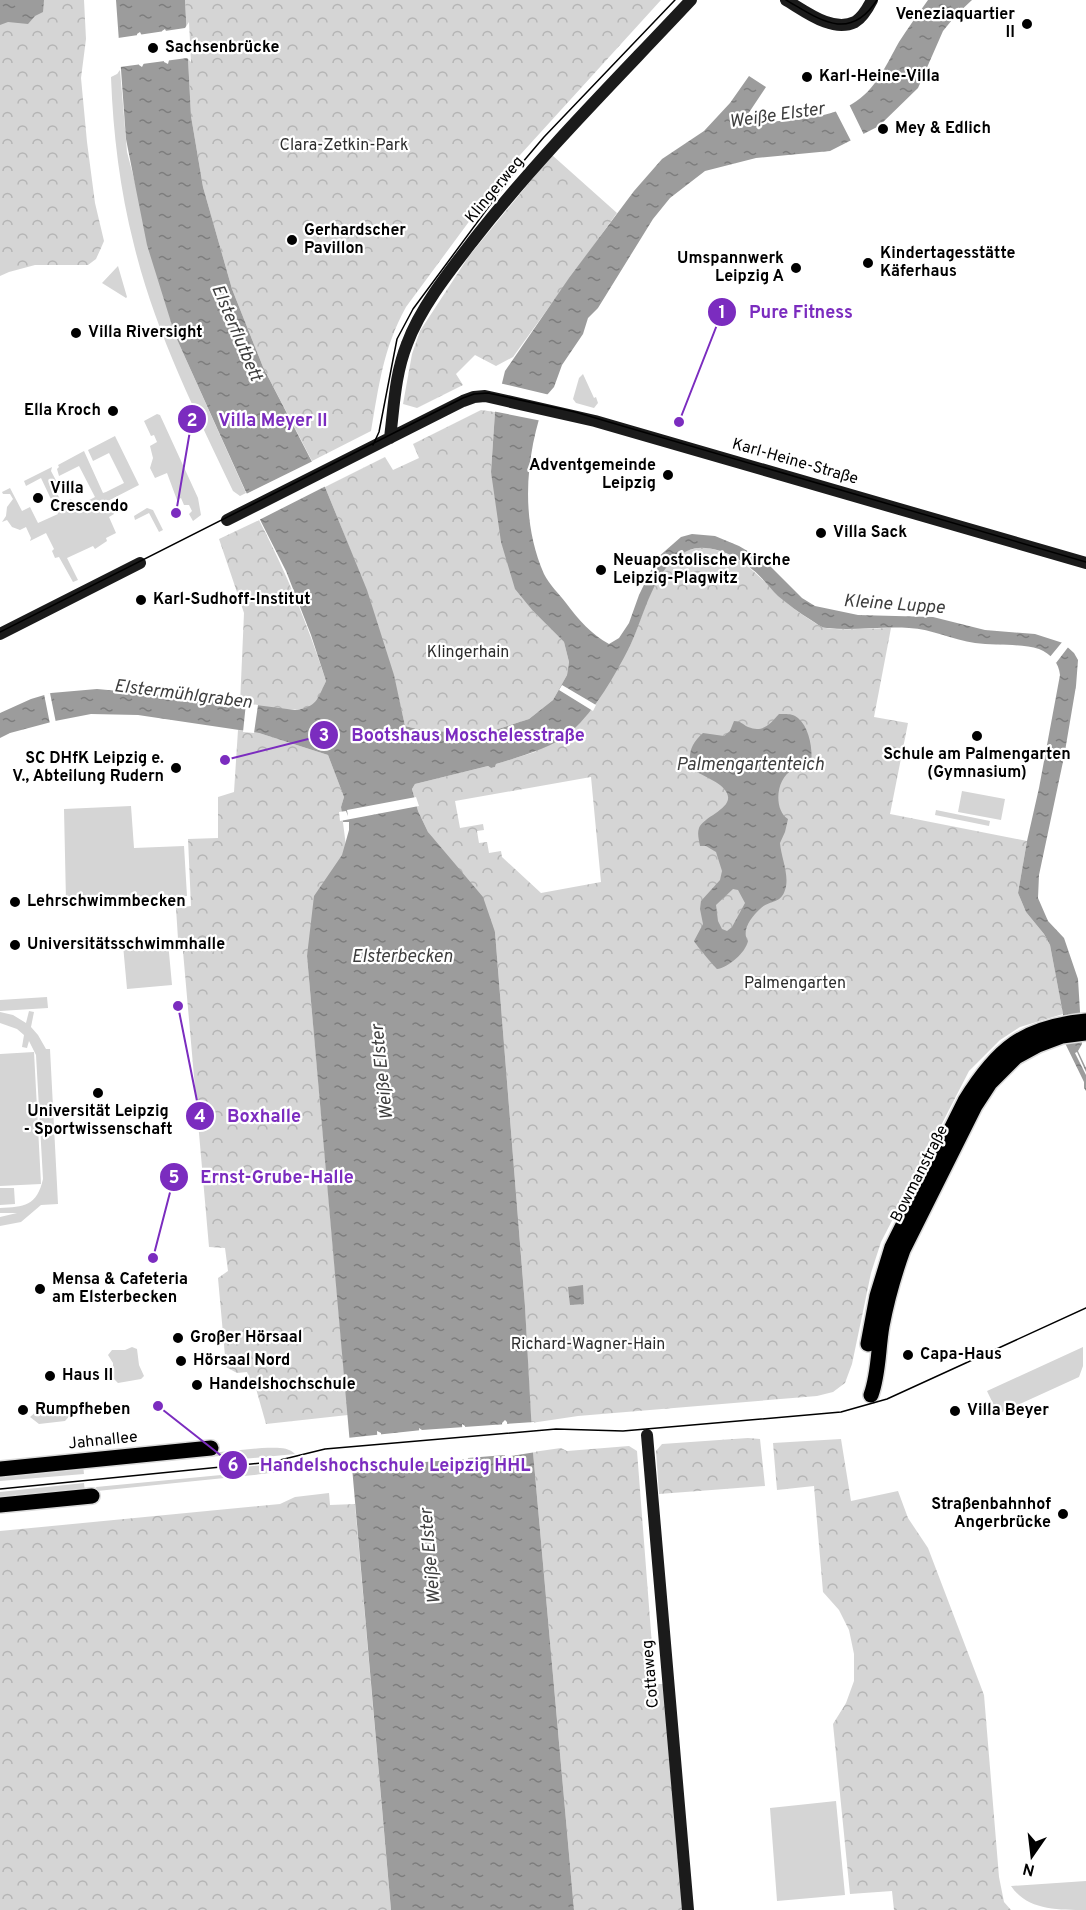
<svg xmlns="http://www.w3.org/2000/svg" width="1086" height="1910" font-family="Overpass,sans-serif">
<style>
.green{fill:#d5d5d5}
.forest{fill:url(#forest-crowns);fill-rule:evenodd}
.water{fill:url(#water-ripples);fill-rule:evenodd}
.pier{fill:#fff}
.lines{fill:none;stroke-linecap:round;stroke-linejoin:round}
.primary-casing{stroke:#dbdbdb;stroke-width:18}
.secondary{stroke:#1b1b1b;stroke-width:12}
.primary{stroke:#000;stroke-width:15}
.tram{stroke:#000;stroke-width:1.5}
.poi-dot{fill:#000;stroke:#fff;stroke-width:2}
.labels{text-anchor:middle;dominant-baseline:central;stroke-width:4.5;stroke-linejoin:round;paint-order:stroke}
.poi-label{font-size:16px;font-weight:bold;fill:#000;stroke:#fff;text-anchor:start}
.park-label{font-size:16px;fill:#2c2c2c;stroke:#fff}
.street-label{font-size:16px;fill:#000;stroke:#fff}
.water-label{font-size:18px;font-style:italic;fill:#3d3d3d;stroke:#fff}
.leader{fill:none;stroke:#7b2cbf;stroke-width:2}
.callout-dot{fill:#7b2cbf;stroke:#fff;stroke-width:2}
.mark-label{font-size:18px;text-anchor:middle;font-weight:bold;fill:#fff}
.callout-label{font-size:18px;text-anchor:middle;font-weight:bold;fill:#7b2cbf;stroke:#fff;stroke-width:4.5;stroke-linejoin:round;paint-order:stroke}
</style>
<defs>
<pattern id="forest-crowns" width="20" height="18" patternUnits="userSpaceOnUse" patternTransform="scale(1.5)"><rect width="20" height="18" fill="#d5d5d5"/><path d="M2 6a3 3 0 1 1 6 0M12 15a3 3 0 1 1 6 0" fill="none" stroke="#b5b5b5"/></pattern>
<pattern id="water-ripples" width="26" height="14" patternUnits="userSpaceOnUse" patternTransform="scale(1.5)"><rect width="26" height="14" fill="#9c9c9c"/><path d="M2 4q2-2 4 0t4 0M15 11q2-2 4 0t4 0" fill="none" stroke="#7d7d7d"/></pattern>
</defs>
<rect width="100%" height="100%" fill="#fff"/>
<!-- green -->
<path class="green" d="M120 70 127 152 175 335 246 493 240 496 233 491C195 411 155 331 134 245 120 190 113 133 111 77L117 74Z
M118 266 127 297 126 298 102 283Z
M583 374 594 398 596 397 598 403 594 408 576 403 573 399 579 378Z
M157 414 160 415 198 498 201 515 193 521 189 514 192 511 189 505H184L181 498 177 500 167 473 155 478 150 468 153 458 150 446 157 442 154 435 151 436 144 421Z
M115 436 139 485 102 504 107 513 112 510 114 514 109 517 116 533 106 538 107 541 95 549 93 546 67 558 78 580 73 582 59 557 55 558 52 551 54 549 46 533 30 541 31 538 26 527 20 530 12 527 7 520 2 522 6 516 7 507 13 499 10 494H3L2 492 10 488 22 511 30 507 38 523 58 514 41 478 26 486 24 481 52 467 51 471 61 490 57 493 62 504 71 499 76 507 95 497 79 466 59 476 57 469 59 467 58 465 84 451 103 493 106 492 124 483 109 453 93 461 88 450Z
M147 508 153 510 163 530 159 532 149 513 135 520 134 516Z
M962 791 1005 799 1001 820 958 812Z
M131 806 134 848 184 846 187 896 66 901 64 809Z
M936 810 990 821 989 826 935 815Z
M168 942 172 985 127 989 123 945Z
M47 997 48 1008 0 1011V1000Z
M29 1011 34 1012 31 1027 38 1035 46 1049H50L58 1204 41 1205 21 1222 0 1226V1217L17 1213H0V1208C24 1207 37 1206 43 1179L36 1055 29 1041 27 1048 22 1047 24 1035 17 1029 0 1023V1012L13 1015 26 1023Z
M34 1052 41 1184 0 1186V1054Z
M0 1188H14L15 1204 0 1205Z
M132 1347 137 1349 139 1365 144 1376 141 1379 118 1383 113 1378V1363L108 1355 112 1350H125Z
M1083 1347V1366L1079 1377 998 1414 987 1391Z
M56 1405 73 1412 65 1421 39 1424 30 1417 38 1410Z
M262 1448C273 1448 288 1446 295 1454L221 1461 220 1456 99 1467 96 1464Z
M296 1462C287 1473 267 1473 254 1475L97 1491 96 1487 221 1475V1469Z
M83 1465 84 1474 0 1481V1474Z
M84 1483 85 1493 0 1501V1492Z
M836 1801 845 1895 777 1901 770 1808Z
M1086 1881V1910C1056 1910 1027 1910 1011 1886Z"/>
<!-- forest -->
<path class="forest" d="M0 0H84L86 39 81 78 87 142 95 203 104 241 101 248 96 259 88 265H35L9 272 0 276Z
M185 0H661L510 166 406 307C383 349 379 385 371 431L312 461 263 367 232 289 203 187 191 116Z
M552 155 617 213 513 357 496 366 475 355 456 374 463 385 417 408 403 404 412 354 420 331 469 256Z
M481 410 495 412 491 472 533 611 564 642 569 662 567 675 553 700 529 719 495 730 489 729C460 732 433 734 405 726 387 641 358 568 325 487L385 457 393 470 419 458 413 444Z
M259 520C286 572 308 625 326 681 323 687 321 698 316 703 305 716 256 706 240 704L244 613 219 539Z
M704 547C756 557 767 594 809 619 814 622 820 627 826 628 841 631 874 628 891 628L874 717 908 723 890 814 1027 841 1018 893 1026 912 1044 934 1050 945 1063 1014 1020 1027 1000 1040 969 1071 881 1242 871 1273 852 1364 845 1383 833 1392 817 1396 578 1416 531 1423 525 1306 495 932 428 832 418 811 412 789 415 784 488 766 491 768 495 767 496 764 535 752 629 648C644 616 652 569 685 551 691 549 698 548 704 547ZM591 777 601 882 541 893 502 857 501 851 489 853 487 842 479 843 477 831 484 830 483 824 460 828 455 801Z
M238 730 259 733 328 755 344 797 341 807 346 846 307 956 348 1415 266 1424 253 1378 250 1379 247 1372 237 1373 226 1367 218 1278 228 1271 225 1248 209 1247 182 940 178 939 176 908 191 906 188 839 218 838V797L234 792Z
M748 1438 760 1439 765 1486 659 1494 656 1451 662 1444Z
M841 1439 851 1501 898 1491 908 1518 928 1548 984 1695 999 1877 1004 1902 1011 1910H894L892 1891 850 1894 833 1724 846 1703 854 1681V1654L849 1630 839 1610 823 1592 814 1486 777 1490 773 1443Z
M629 1446 637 1451 655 1684H668L687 1910H574L533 1452 561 1448 567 1451Z
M329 1493 330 1505 355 1504 391 1910H0V1531L280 1504 295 1497Z"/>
<!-- water -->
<path class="water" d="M0 0H44L43 12 35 16 28 24 8 22 0 25Z
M116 0H185L191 116 203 187 232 289 263 367 325 487 367 590 394 675 405 726C433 734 460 732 489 729L495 730 529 719 553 700 567 675 569 662 564 642 533 611 515 589 501 542 491 472 495 412 505 371 569 278 634 191 662 159 704 131 730 103 749 76 766 87 748 114 752 123C784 120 823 121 852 104 876 90 886 65 899 42 908 28 918 14 928 0H972L956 15 943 31 918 88 879 126 830 151 756 158 705 171 670 198 653 219 598 308 588 318 583 334 562 365 554 387 547 395C526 451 519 517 544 574 549 584 559 594 566 603 578 619 592 635 609 644L619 638 629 623 639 595 657 558 681 537 692 534 715 536 739 546 766 562 802 598 815 606 858 615 933 617 985 630 1035 634 1063 643 1074 653 1078 660 1076 686 1064 757 1039 875 1038 898 1048 921 1064 938 1078 979 1082 1044 1078 1051 1086 1068V1072L1077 1052 1075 1053 1086 1075V1091L1084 1088V1082L1064 1041 1063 1014 1050 945 1044 934 1026 912 1018 893 1027 841 1039 788 1060 675C1059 663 1051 654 1039 649 1021 643 995 646 975 643 953 640 932 629 909 628 882 626 854 631 827 628 821 628 816 623 811 620 799 613 789 605 778 596 770 588 762 577 753 570 737 556 708 541 687 551 654 565 644 617 630 646 614 677 596 709 571 732 552 748 519 757 496 764L495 767 491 768 488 766 415 784 412 789 418 811 428 832 483 897 495 932 525 1306 533 1452 574 1910H391L307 956 314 896 342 855 349 830V822H343L341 807 344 797 328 755 259 733 138 715 91 714 55 721 10 733 0 738V713L31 699 51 693 97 689 216 700 295 710C317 707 317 700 326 681L311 635 286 571 245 490 175 335 147 245 126 139ZM165 29 167 33 169 60 168 64 164 62 162 31ZM140 32 142 36 144 63 142 67 139 65 137 34ZM505 1420 507 1422 509 1456 507 1459 505 1457 502 1423ZM462 1424 465 1426 468 1460 466 1462 464 1460ZM419 1428 422 1430 424 1466 421 1464ZM377 1431 381 1433 382 1469 379 1468Z
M779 714C785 714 793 713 798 718 810 728 813 751 811 765 804 769 799 767 793 770 776 777 773 810 788 819L785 832 780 843C781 857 790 876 785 890 781 904 769 900 760 909 751 917 741 931 748 941 746 952 728 968 717 969 714 966 696 945 694 941L703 924 700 909 701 901 720 880 722 871 716 852 706 846H700C699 840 697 834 699 828 705 814 745 806 720 785 711 778 700 775 691 768 688 752 691 744 703 733L724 736 730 731 734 721C741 721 742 724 748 727 763 733 770 724 779 714ZM733 889 738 890 745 903 732 927 727 931 722 929 718 921 716 905Z
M583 1285 584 1304 570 1305 568 1287Z"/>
<!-- pier -->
<path class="pier" d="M189 22 191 62 187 58 120 67 117 74 115 34 118 38 185 28Z
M848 102 865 137 852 143 834 108Z
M499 383 550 395 542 421 492 411Z
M315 460 328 485 257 521 244 495Z
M1063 641 1069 646 1056 663 1049 658Z
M562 685 596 705 593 711 559 690Z
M50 693 56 723 50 724 44 694Z
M246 703 258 705 254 733 243 732Z
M416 797 419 806 340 821 339 812 346 811 348 816 347 810Z
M534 1422 536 1452 505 1457V1455L468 1458 464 1460 463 1459 425 1462V1464L383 1465V1467L350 1468V1470L347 1438 422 1430Z"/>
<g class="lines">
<!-- primary casing -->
<g class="primary-casing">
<path id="primary" d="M868 1344 877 1296 892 1247 965 1101C997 1049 1023 1027 1086 1021
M871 1395C879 1373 878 1349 882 1326 887 1300 894 1275 903 1250L975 1106 990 1083 1016 1057 1038 1045 1062 1036 1086 1033
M0 1469 211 1448
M0 1505 92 1496"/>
</g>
<!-- secondary -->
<path class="secondary" d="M786 0C805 11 832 33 855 22 863 17 868 8 872 0
M390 438C394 406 395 374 407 344 421 306 452 268 476 237 542 153 618 78 691 0
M227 520 463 401 474 397 485 396 595 421 1086 563
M0 634 140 563
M647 1435 688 1910"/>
<!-- primary -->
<use href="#primary" class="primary"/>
<!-- tram -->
<path class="tram" d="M786 0C819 19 849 43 877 0
M373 445 379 432 397 339 413 309 516 170 544 137 675 0
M0 632 463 398 474 394 488 393 575 412 1086 562
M0 1489 272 1462 325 1449 556 1429 623 1431 841 1412 887 1399 1086 1308"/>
</g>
<!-- markers -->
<g class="poi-dot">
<circle cx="1027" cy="24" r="6"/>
<circle cx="153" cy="48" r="6"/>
<circle cx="807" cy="77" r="6"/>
<circle cx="883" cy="129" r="6"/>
<circle cx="292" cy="240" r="6"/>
<circle cx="868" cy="263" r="6"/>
<circle cx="796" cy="268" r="6"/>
<circle cx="76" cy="333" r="6"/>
<circle cx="113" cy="411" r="6"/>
<circle cx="668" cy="475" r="6"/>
<circle cx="38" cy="498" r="6"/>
<circle cx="821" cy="533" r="6"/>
<circle cx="601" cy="570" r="6"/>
<circle cx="141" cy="600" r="6"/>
<circle cx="977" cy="736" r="6"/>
<circle cx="176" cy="768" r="6"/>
<circle cx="15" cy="902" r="6"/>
<circle cx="15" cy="945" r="6"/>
<circle cx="98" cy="1093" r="6"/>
<circle cx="40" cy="1289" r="6"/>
<circle cx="178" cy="1338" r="6"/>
<circle cx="908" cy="1355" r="6"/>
<circle cx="181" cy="1361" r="6"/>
<circle cx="50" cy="1376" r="6"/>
<circle cx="197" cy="1385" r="6"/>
<circle cx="23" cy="1410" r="6"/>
<circle cx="955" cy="1411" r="6"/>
<circle cx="1063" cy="1514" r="6"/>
</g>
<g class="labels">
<!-- poi labels -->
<g class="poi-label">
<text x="1015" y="15" text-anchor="end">Veneziaquartier<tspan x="1015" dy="18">II</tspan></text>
<text x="165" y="48">Sachsenbrücke</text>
<text x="819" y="77">Karl-Heine-Villa</text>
<text x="895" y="129">Mey &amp; Edlich</text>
<text x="304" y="231">Gerhardscher<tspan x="304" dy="18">Pavillon</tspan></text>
<text x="880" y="254">Kindertagesstätte<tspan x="880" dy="18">Käferhaus</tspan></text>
<text x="784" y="259" text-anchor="end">Umspannwerk<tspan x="784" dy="18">Leipzig A</tspan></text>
<text x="88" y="333">Villa Riversight</text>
<text x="101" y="411" text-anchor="end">Ella Kroch</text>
<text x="656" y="466" text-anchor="end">Adventgemeinde<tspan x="656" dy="18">Leipzig</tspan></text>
<text x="50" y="489">Villa<tspan x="50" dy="18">Crescendo</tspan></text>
<text x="833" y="533">Villa Sack</text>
<text x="613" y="561">Neuapostolische Kirche<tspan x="613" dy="18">Leipzig-Plagwitz</tspan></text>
<text x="153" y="600">Karl-Sudhoff-Institut</text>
<text x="977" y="755" text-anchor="middle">Schule am Palmengarten<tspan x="977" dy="18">(Gymnasium)</tspan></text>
<text x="164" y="759" text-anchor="end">SC DHfK Leipzig e.<tspan x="164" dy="18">V., Abteilung Rudern</tspan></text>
<text x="27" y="902">Lehrschwimmbecken</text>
<text x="27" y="945">Universitätsschwimmhalle</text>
<text x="98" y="1112" text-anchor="middle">Universität Leipzig<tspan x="98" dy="18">- Sportwissenschaft</tspan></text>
<text x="52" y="1280">Mensa &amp; Cafeteria<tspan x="52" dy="18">am Elsterbecken</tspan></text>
<text x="190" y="1338">Großer Hörsaal</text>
<text x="920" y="1355">Capa-Haus</text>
<text x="193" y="1361">Hörsaal Nord</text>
<text x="62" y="1376">Haus II</text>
<text x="209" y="1385">Handelshochschule</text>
<text x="35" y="1410">Rumpfheben</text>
<text x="967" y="1411">Villa Beyer</text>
<text x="1051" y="1505" text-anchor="end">Straßenbahnhof<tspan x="1051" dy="18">Angerbrücke</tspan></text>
</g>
<!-- park labels -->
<g class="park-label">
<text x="344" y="146">Clara-Zetkin-Park</text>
<text x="468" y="653">Klingerhain</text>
<text x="795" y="984">Palmengarten</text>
<text x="588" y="1345">Richard-Wagner-Hain</text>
</g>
<!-- street labels -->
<g class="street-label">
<text transform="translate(495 190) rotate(-50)">Klingerweg</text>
<text transform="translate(795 462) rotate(16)">Karl-Heine-Straße</text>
<text transform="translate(920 1174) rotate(-63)">Bowmanstraße</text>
<text transform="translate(103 1441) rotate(-6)">Jahnallee</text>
<text transform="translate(651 1674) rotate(-95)">Cottaweg</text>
</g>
<!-- water labels -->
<g class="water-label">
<text transform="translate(777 116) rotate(-8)">Weiße Elster</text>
<text transform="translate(236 333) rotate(67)">Elsterflutbett</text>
<text transform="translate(894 605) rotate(4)">Kleine Luppe</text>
<text transform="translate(183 695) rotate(7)">Elstermühlgraben</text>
<text x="750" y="765">Palmengartenteich</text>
<text x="402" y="957">Elsterbecken</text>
<text transform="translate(383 1072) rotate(-96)">Weiße Elster</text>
<text transform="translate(431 1556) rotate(-95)">Weiße Elster</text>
</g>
</g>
<!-- callouts -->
<path class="leader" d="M679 422L722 312M176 513L192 419M225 760L324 735M178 1006L200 1116M153 1258L174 1177M158 1406L233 1465"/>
<g class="callout-dot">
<circle cx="679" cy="422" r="6"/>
<circle cx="176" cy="513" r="6"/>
<circle cx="225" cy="760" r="6"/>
<circle cx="178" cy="1006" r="6"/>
<circle cx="153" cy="1258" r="6"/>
<circle cx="158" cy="1406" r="6"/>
<circle cx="722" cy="312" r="15"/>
<circle cx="192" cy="419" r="15"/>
<circle cx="324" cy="735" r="15"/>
<circle cx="200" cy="1116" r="15"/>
<circle cx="174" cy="1177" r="15"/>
<circle cx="233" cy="1465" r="15"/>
</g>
<g class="mark-label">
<text x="722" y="318">1</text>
<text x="192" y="426">2</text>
<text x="324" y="741">3</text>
<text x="200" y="1122">4</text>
<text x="174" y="1183">5</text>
<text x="233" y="1471">6</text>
</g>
<g class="callout-label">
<text x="801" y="318">Pure Fitness</text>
<text x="273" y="426">Villa Meyer II</text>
<text x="468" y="741">Bootshaus Moschelesstraße</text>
<text x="264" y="1122">Boxhalle</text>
<text x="277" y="1183">Ernst-Grube-Halle</text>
<text x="395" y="1471">Handelshochschule Leipzig HHL</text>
</g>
<!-- north arrow -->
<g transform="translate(1032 1856) rotate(194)" stroke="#ffffff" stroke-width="4.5" paint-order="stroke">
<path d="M0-4.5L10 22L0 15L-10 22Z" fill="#000000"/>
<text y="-9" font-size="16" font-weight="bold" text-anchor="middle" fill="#000000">N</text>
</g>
</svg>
